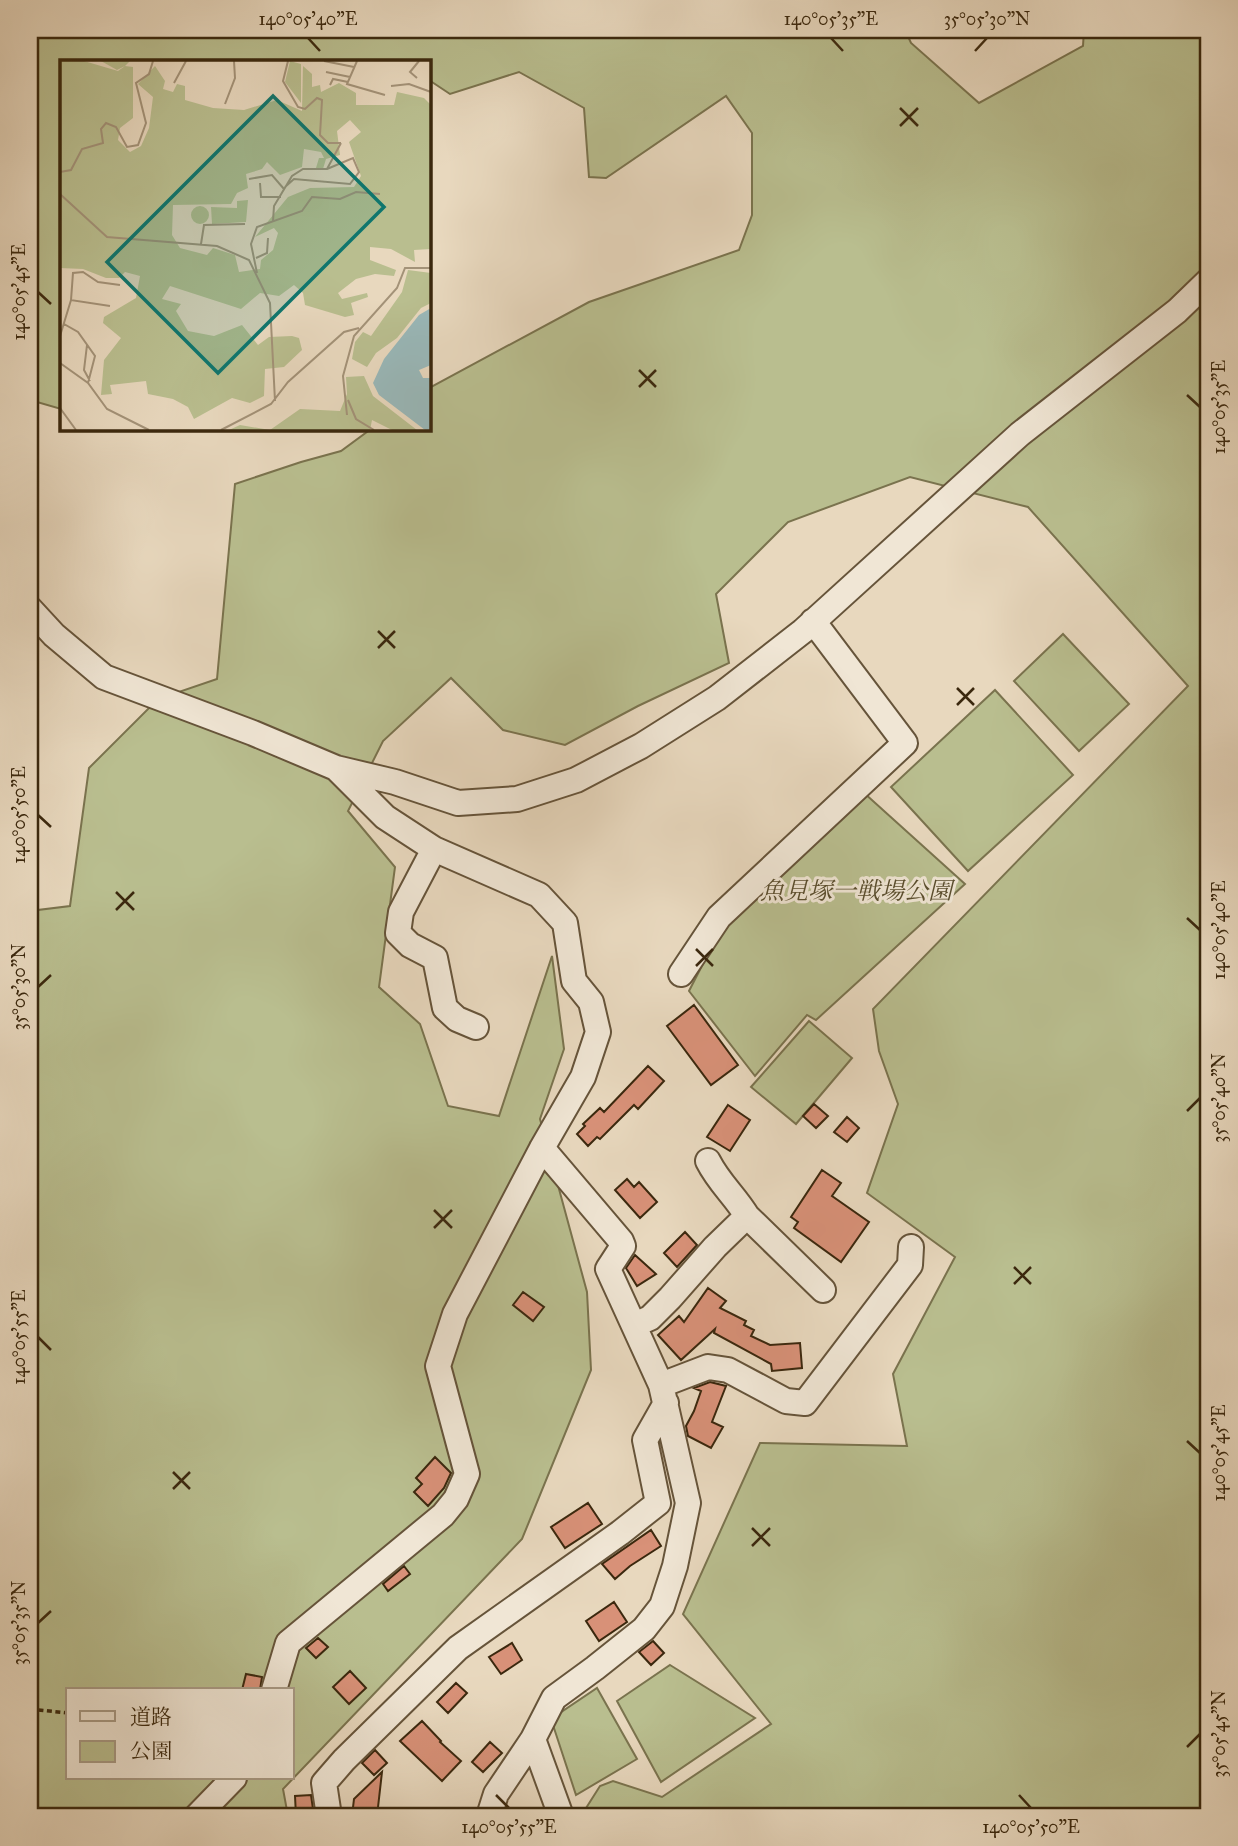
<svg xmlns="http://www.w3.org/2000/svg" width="1238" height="1846" font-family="'IM FELL Great Primer','Noto Serif JP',serif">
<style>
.green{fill:#b9be8f;stroke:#7a734e;stroke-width:2;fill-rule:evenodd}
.building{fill:#d89178;stroke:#3b280e;stroke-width:2}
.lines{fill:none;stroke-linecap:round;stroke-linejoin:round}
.minor-casing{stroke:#66543a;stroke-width:28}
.path{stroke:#3b280e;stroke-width:3.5;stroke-dasharray:5 3.5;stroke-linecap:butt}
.minor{stroke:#f0e6d5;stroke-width:24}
.ticks{fill:none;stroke:#3b280e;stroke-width:2.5}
.labels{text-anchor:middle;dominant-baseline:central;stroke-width:6;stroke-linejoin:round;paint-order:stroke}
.park-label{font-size:24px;font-style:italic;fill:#5a4e2e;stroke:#f0e6d5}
.inset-road{fill:none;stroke:#a39278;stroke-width:2}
.view{fill:#0f766e;fill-opacity:0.15;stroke:#0f766e;stroke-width:3.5}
.inset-edge{fill:none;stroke:#3b280e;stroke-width:3.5}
.neatline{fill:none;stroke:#3b280e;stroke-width:2.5}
.ticks-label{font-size:18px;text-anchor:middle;fill:#3b280e}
</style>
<rect width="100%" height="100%" fill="#e8d8be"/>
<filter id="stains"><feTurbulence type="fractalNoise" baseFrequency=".00286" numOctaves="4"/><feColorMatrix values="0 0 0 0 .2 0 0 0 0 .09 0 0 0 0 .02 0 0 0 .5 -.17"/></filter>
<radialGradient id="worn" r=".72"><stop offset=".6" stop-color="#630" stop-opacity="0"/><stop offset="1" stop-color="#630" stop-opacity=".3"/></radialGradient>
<!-- green -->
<path class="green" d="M30 30H905L911 43 979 103 1083 46 1084 30H1208V1806L1203 1816H581L600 1786 613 1781 662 1797 771 1724 683 1614 760 1443 907 1446 893 1374 955 1257 867 1193 898 1104 879 1051 873 1009 1188 686 1028 507 910 477 788 522 716 594 729 663 638 706 565 745 503 730 451 678 383 741 348 811 395 867 379 987 420 1024 448 1106 499 1116 552 956 564 1049 540 1119 587 1292 591 1370 522 1539 283 1789 288 1816H30V911L70 906 89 768 158 699 217 679 235 484 301 462 341 451 371 429H429V388L589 302 739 250 752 215V133L726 96 606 178 589 177 584 108 519 72 450 94 429 80V61H61V409L30 400ZM68 1690H292V1778H68Z
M1063 634 1129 704 1079 751 1014 681Z
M995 690 1073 775 968 871 891 787Z
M863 792 965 884 816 1020 807 1015 755 1076 689 991 724 923Z
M809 1021 852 1058 796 1124 751 1087Z
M670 1665 755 1718 661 1782 617 1701Z
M597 1688 637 1759 576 1795 551 1719Z"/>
<!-- building -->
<path class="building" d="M694 1005 738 1065 711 1085 667 1026Z
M648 1066 664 1081 638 1109 634 1105 600 1139 597 1137 588 1146 577 1134 585 1126 583 1124 600 1108 604 1112Z
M814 1104 828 1116 816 1128 803 1116Z
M728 1105 750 1120 730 1151 707 1137Z
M847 1117 859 1128 847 1142 834 1132Z
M822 1170 841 1183 832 1196 869 1222 841 1262 794 1228 798 1222 791 1217Z
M627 1179 634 1187 639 1182 657 1202 640 1218 615 1190Z
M685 1232 697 1245 677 1267 664 1253Z
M635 1255 656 1274 637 1286 626 1268Z
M708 1288 726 1301 720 1308 746 1321 744 1325 754 1330 751 1336 770 1345 800 1343 802 1368 772 1371 771 1364 714 1333 715 1329 681 1360 658 1335 679 1316 684 1322Z
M523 1292 544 1307 533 1321 513 1305Z
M710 1382 726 1386 712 1422 723 1427 711 1448 688 1436 686 1426 694 1411 701 1391 694 1388Z
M435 1457 451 1473 444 1488 428 1506 414 1492 422 1484 416 1478Z
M588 1503 602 1524 565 1548 551 1527Z
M651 1530 661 1546 630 1566 615 1579 602 1564Z
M404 1566 410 1574 388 1591 383 1584Z
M614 1602 627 1622 599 1641 586 1621Z
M318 1638 328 1647 316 1658 306 1648Z
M653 1641 664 1653 651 1665 639 1652Z
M512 1643 522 1660 501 1674 489 1657Z
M350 1671 366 1688 349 1704 333 1687Z
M246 1674 262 1677 260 1690H242Z
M456 1683 467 1693 448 1713 437 1702Z
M422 1721 441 1741 440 1742 461 1761 442 1781 400 1741Z
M490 1742 502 1753 483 1772 472 1762Z
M375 1750 387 1763 374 1775 362 1763Z
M382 1772 377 1816H352L354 1799Z
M311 1795 314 1816H296L295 1796Z"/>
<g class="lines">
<!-- minor casing -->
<g class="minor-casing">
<path id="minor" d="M30 609 54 635 104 677 253 733 336 768 395 782 458 803 517 799 576 780 641 746 717 698 803 631 1020 434 1177 311 1208 281
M434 849 401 912 398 933 410 945 435 958 445 1008 457 1019 476 1027
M681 974 719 917 905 743 813 621
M542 1148 621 1241 623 1246 608 1269 661 1385 688 1503 675 1566 662 1606 644 1629 595 1668 554 1698 533 1739 561 1816
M708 1161C719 1183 735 1196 747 1216
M634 1325 650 1318 670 1298 715 1247 747 1216 823 1290
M661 1385 708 1367 728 1370 786 1401 805 1403 910 1265 911 1247
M274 1690 288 1643 443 1515 456 1499 467 1474 438 1366 455 1314 542 1148 583 1077 598 1032 591 1002 574 981 565 923 539 895 434 849 385 817 336 768
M197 1816 234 1778
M329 1816 324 1783 344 1760 458 1648 620 1533 658 1503 645 1440 666 1403
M489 1816 496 1794 533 1739"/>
</g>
<!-- path -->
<path class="path" d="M30 1709 68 1713"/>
<!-- minor -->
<use href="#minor" class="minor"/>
</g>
<!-- ticks -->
<path class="ticks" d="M308 38 320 51M831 38 843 51M975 51 987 38M900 108 918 126M900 126 918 108M38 292 51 304M639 370 656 387M639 387 656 370M1187 395 1200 407M378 631 395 648M378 648 395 631M957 688 974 705M957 705 974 688M38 815 51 827M116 892 134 910M116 910 134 892M1187 918 1200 930M696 949 713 966M696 966 713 949M38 987 51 975M1187 1111 1200 1098M434 1210 452 1228M434 1228 452 1210M1014 1267 1031 1284M1014 1284 1031 1267M38 1337 51 1350M1187 1441 1200 1453M173 1472 190 1489M173 1489 190 1472M752 1528 770 1546M752 1546 770 1528M38 1623 51 1611M1187 1747 1200 1734M496 1795 509 1808M1019 1795 1031 1808"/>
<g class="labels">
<!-- park labels -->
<g class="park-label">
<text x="856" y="891">魚見塚一戦場公園</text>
</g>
</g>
<!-- overview -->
<g transform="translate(60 60)">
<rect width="371" height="371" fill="#e8d8be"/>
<path d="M0 1H24L58 11 65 6 57 10 41 1H70L65 6 73 7V58L60 68 58 80 70 92 81 86 89 68 93 37 78 24 95 6 105 21 103 29 113 32 117 24 125 26V40L153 48 184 50 217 40 242 51 243 6 252 14V27L260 25 261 32 279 23 296 33V45H334L337 32 364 38 371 45V189L354 190 355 202 331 189 310 187V200L336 210 334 216 315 214 296 219 278 233 282 239 307 233 308 237 291 243 294 255 285 257 245 245 243 233 234 225 219 236 200 233 181 249 110 226 102 239 121 244 116 251 128 271 154 276 182 265 198 285 209 277 232 276 239 278 242 290 224 307 205 309 204 336 190 343 172 338 134 359 128 347 113 339 88 334 86 321 50 325 52 334 41 335 44 300 61 278 43 263 44 257 76 238 80 216 65 212 59 218H46L23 209 0 208ZM290 60 301 72 289 82 301 116 294 127 250 128 228 137 195 177 214 168 218 173 213 190 201 200 200 209 179 212 175 195 153 188 147 195 120 188 112 175 113 145 171 144 177 133 188 128 186 114 202 109 207 102 220 115 242 107 244 89 261 92 264 98H259L256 108 263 109 266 99 280 95 277 71ZM230 1 241 4V43L225 22ZM188 140 186 162 152 164 151 147 177 148V141ZM131 155a9 9 0 1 1 18 0a9 9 0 1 1-18 0ZM348 210 371 213V243L361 248 337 278 316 293 307 307 292 299 295 282 303 272 311 276 342 232ZM304 316 313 336 357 370H332L312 360 310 370H169L180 365 210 370 240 349 280 351 287 334 286 317Z" fill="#b9be8f" fill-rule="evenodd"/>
<path d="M371 248V305L359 310 363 318H371V370H365L319 335 313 323 324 299 359 255Z" fill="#99b8b9"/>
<path class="inset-road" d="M228 1 223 21 238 47 245 49 257 38 262 40 260 75 268 83H281M264 1 294 7M297 1 287 24 325 35M266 12 290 17M357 18 350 12 359 1M114 23 126 1M270 25 273 19 288 22M331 26 349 24 371 32M165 44 175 18 174 1M0 112 11 110 22 89 43 83 41 69 46 63 56 67 67 87 78 85 86 63 76 23 89 14 93 1M189 119 212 115 224 129M200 123 201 137H221M225 127 234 119 290 124 299 112 293 98 267 109M0 134 47 177 157 186 189 200 210 243 215 341M213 161 214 146 232 116 243 109H267L281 83M141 184 144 165 185 164M196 198 207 193 208 178M197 213 191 184 197 167 242 151 252 137 280 139 296 132 320 134M11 240 13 213 23 212 38 222 60 225M4 264 18 272 35 296 28 323M0 276 11 240 50 246M27 285 24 310 30 321M0 303 28 323 47 349 89 370M288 340 296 359 314 370M0 348 16 370M287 355 283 316 294 276 337 228 345 208H371M161 370 211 344 228 322 284 272 299 268"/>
<path class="view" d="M213 36 324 147 158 313 47 202Z"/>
<rect width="371" height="371" class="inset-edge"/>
</g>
<!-- margin -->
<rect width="1238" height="1846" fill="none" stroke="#e8d8be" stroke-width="77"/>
<!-- legend -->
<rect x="66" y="1688" width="228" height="91" fill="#f0e6d5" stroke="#a89a85" stroke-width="2"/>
<rect x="80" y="1711" width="35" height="10" fill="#f0e6d5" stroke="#a89a85" stroke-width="2"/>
<text x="130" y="1724" font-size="21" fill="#3b280e">道路</text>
<rect x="80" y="1741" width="35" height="21" fill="#b9be8f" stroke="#a89a85" stroke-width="2"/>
<text x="130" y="1758" font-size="21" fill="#3b280e">公園</text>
<rect x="38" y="38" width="1162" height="1770" class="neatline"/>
<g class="ticks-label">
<text x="308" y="25">140°05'40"E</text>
<text x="831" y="25">140°05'35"E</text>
<text x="987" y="25">35°05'30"N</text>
<text transform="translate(19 292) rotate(-90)" y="6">140°05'45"E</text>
<text transform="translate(1219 407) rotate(-90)" y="6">140°05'35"E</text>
<text transform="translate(19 815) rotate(-90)" y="6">140°05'50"E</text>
<text transform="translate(1219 930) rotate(-90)" y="6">140°05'40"E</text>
<text transform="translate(19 987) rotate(-90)" y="6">35°05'30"N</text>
<text transform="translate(1219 1098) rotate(-90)" y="6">35°05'40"N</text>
<text transform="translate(19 1337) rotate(-90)" y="6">140°05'55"E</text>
<text transform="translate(1219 1453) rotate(-90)" y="6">140°05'45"E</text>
<text transform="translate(19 1623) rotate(-90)" y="6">35°05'35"N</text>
<text transform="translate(1219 1734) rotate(-90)" y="6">35°05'45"N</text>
<text x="509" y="1833">140°05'55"E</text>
<text x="1031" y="1833">140°05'50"E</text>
</g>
<rect width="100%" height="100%" filter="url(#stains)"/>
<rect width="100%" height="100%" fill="url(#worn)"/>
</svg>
